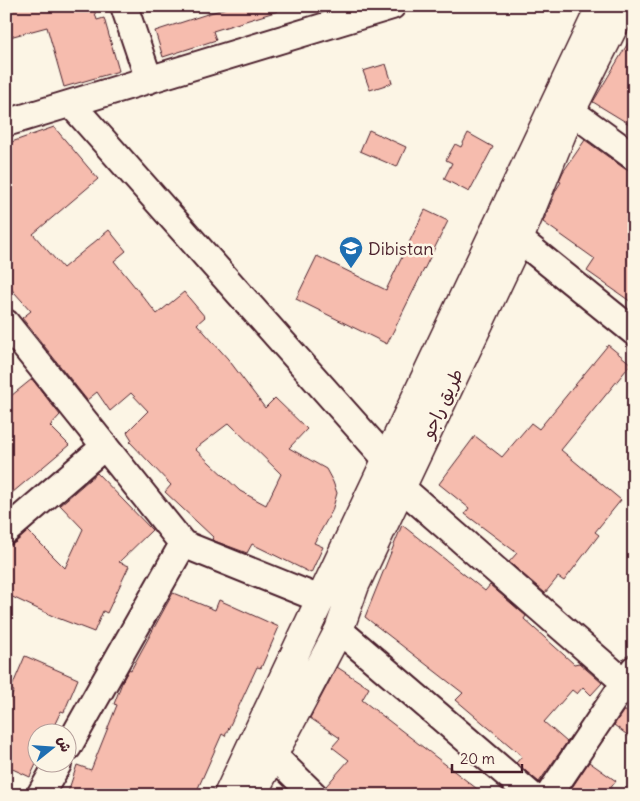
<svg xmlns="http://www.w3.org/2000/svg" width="640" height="801" font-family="Delius,'Playpen Sans Arabic',sans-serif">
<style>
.building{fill:#f6bcae;stroke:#4a1f2b;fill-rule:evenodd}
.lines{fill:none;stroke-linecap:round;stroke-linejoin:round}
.street-casing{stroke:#4a1f2b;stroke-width:30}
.secondary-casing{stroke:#4a1f2b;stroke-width:31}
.street{stroke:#fcf5e5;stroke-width:26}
.secondary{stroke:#fcf5e5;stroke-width:28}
.labels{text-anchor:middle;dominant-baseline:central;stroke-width:5;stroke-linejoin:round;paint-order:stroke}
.poi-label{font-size:18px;fill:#4a1f2b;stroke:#fcf5e5;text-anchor:start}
.street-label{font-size:18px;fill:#4a1f2b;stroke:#fcf5e5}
</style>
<rect width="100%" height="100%" fill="#fcf5e5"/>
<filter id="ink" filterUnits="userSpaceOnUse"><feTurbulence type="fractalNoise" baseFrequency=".02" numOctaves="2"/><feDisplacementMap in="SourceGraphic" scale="10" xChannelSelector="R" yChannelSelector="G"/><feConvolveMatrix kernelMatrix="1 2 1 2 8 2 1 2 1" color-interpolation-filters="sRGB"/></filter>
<g filter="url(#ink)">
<!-- building -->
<path class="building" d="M6 6H93L97 20 104 18 119 71 64 87 47 27 6 38Z
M232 6H277L278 11 213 31 216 40 163 57 155 31Z
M634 33V127L593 102Z
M386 64 392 83 370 90 363 71Z
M54 127 98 179 33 234 63 268 109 230 126 251 114 261 157 314 184 292 205 317 197 324 228 359 265 408 275 398 307 429 289 448 326 469 333 482 337 493 332 511 314 543 323 547 311 573 252 544 247 553 212 540 213 537 165 492 171 485 130 442 132 440 127 432 148 411 131 393 110 411 97 392 87 400 22 318 31 311 6 283V144ZM229 423 281 474 266 505 240 491 195 449Z
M369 130 406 147 397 167 360 151Z
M468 133 493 147 469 192 444 179 452 163 446 160 455 144 461 147Z
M585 140 625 169 634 172V304L587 271 595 259 543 222 556 190 561 182 559 181 563 172Z
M425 210 448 221 387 344 296 299 317 256 386 290Z
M608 345 631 364 561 450 621 500 595 532 599 535 564 581 558 577 545 593 509 562 517 553 465 514 469 508 439 484 475 436 502 457 531 423 539 429Z
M32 379 60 415 50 426 69 445 6 498V400Z
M97 473 152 530 119 562 129 566 107 613 103 611 94 632 55 617 6 594V547L16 542 28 531 65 568 83 529 60 505Z
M402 525 485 591 490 585 526 616 524 619 574 664 579 663 602 683 591 695 583 687 577 694 572 690 544 722 567 742 539 782 516 763 522 756 456 700 463 693 365 617Z
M173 593 215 610 219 600 279 627 261 668 257 667 225 736 222 734 195 795H67L77 765 91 770 117 705 114 704 123 680 129 669 131 670Z
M25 656 78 679 64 712 61 711 50 734H38V760L30 777 6 766V707L14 691 11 689Z
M337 667 369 688 362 700 485 795H329L326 786 349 760 332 747 340 738 310 718Z
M624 710 634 717V740L614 725Z
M589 762 616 781 605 795H567Z"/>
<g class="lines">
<!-- street casing -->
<g class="street-casing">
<path id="street" d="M124 6 149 80
M71 104 387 460
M571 111 634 157
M6 123 392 6
M519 239 634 332
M6 323 183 544 320 599
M402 488 624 682 634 693
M6 531 105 446
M339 630 531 795
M68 747 183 544
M272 754 314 795
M40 795 58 764
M549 795 634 669"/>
</g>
<!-- secondary casing -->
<g class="secondary-casing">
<path id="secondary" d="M228 795 601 6
M252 795 339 630 355 585 519 239 571 111 624 6"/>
</g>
<!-- street -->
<use href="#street" class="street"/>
<!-- secondary -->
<use href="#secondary" class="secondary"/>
</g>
</g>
<!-- icons -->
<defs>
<g id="school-pin" transform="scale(1.25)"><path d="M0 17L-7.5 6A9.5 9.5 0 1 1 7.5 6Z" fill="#1f6fb2" stroke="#fcf5e5"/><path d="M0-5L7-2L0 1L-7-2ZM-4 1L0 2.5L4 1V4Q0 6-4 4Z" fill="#fff"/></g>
</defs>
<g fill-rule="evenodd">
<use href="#school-pin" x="351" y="248"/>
</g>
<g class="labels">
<!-- poi labels -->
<g class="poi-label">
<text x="368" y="248">Dibistan</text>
</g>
<!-- street labels -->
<g class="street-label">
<text transform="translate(442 403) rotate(-65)">طريق راجو</text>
</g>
</g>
<!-- margin -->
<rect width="640" height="801" fill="none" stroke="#fcf5e5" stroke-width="25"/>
<rect x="12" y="12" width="615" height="776" fill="none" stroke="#4a1f2b" stroke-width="2" filter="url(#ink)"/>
<!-- north arrow -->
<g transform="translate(52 748) rotate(73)"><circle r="24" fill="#fcf5e5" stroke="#b59f9b"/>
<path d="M0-4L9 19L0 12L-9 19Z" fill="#1f6fb2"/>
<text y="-8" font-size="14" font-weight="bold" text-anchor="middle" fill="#4a1f2b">ش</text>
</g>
<!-- scale -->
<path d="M452 764v8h70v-8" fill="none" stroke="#4a1f2b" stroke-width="2.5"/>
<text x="460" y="764" font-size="15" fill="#4a1f2b" stroke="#fcf5e5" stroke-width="4" paint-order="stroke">20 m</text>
</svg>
